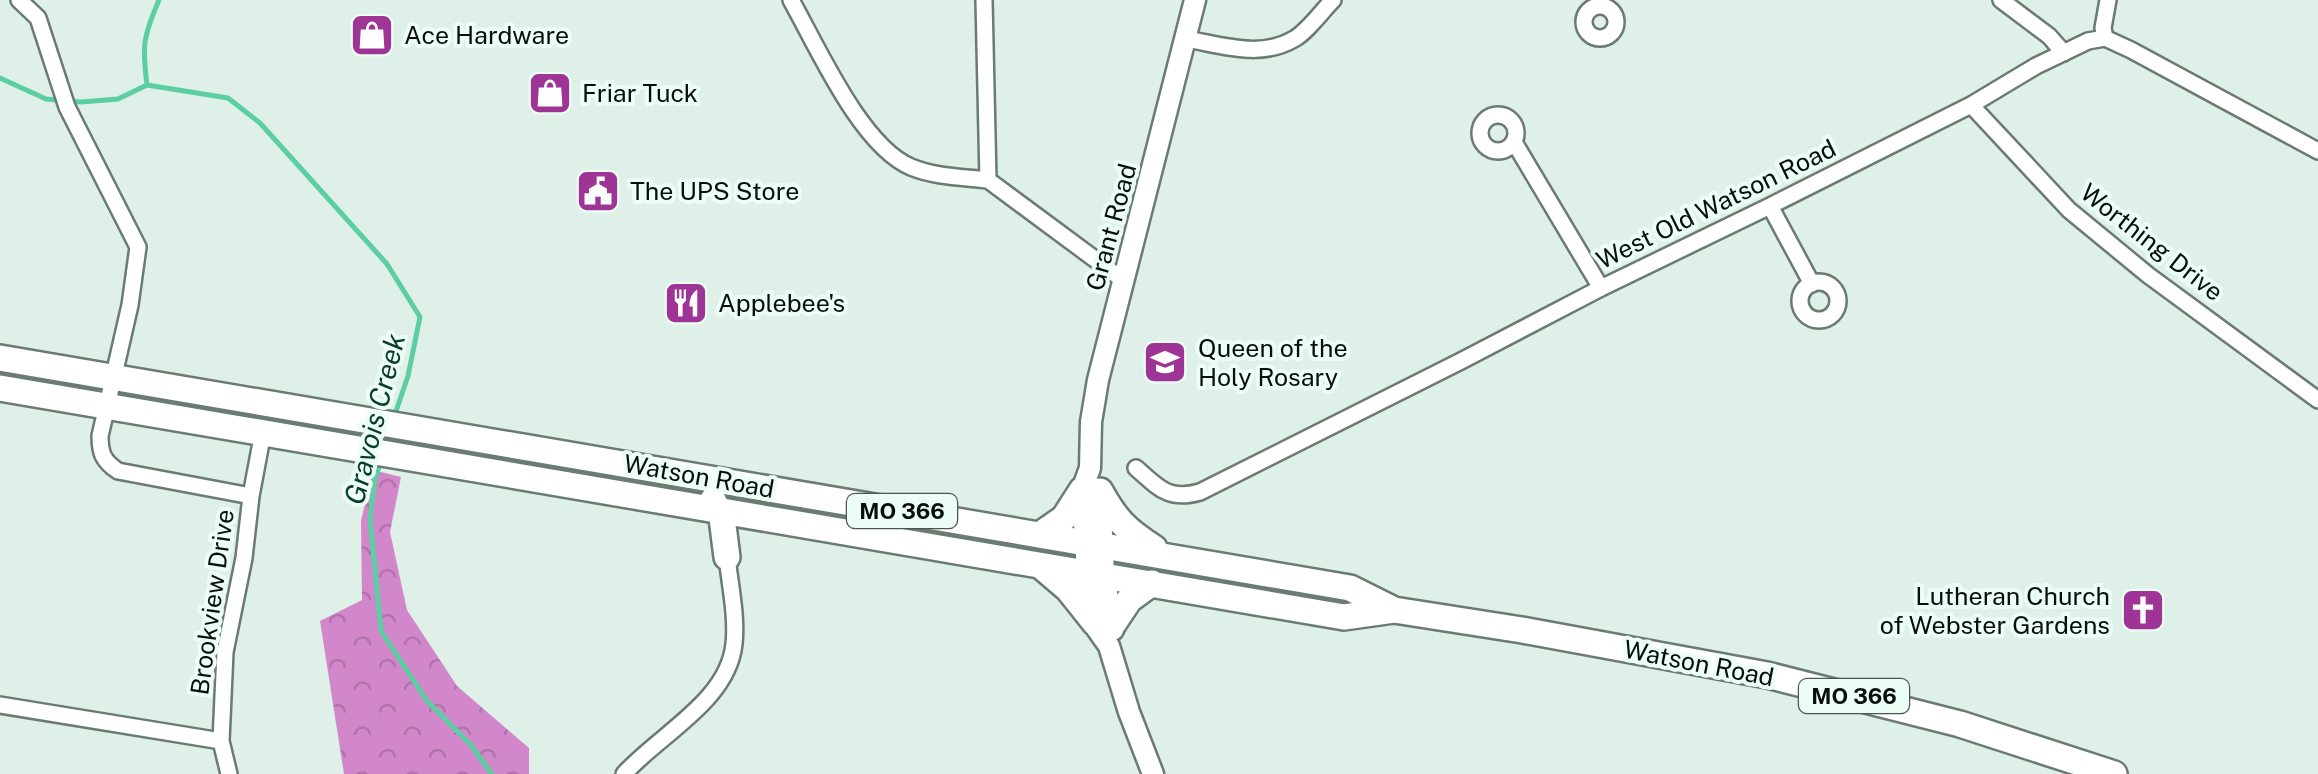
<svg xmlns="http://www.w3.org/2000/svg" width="2318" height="774" font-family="'Public Sans',sans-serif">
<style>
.forest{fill:url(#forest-crowns)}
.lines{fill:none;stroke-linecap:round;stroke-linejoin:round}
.stream{stroke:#5ccfa2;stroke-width:5}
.minor-casing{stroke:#6a7b73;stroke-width:20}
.tertiary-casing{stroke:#6a7b73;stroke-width:25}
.primary-casing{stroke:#6a7b73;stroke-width:30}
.minor{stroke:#fff;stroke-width:15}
.tertiary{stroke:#fff;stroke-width:20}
.primary{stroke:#fff;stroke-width:25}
.labels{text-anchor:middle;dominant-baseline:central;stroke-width:8;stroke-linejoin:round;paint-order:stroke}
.shield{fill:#ebfdf4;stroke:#4c5651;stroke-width:2.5}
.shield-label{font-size:22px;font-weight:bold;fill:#080e0b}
.poi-label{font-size:25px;fill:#080e0b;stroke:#ebfdf4;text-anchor:start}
.street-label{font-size:25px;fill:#080e0b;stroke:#ebfdf4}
.water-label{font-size:28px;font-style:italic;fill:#093d2b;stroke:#ebfdf4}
</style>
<defs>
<pattern id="forest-crowns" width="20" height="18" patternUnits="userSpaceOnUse" patternTransform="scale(2.5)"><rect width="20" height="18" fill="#d187c9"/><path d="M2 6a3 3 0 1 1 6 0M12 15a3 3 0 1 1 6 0" fill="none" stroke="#b273ab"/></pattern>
</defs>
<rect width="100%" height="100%" fill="#def0e7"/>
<!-- forest -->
<path class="forest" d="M373 470 401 477 390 532 407 610 457 686 529 748V774H344L320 621 362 600 361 521Z"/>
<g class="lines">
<!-- stream -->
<path class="stream" d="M159 0C143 37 142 46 147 85L228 98 260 123 387 264 420 317 408 376 394 417
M0 78 46 99 81 102 118 99 147 85
M381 461 375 479 370 517 381 631 427 701 470 744 492 774"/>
<!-- minor casing -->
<g class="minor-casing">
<path id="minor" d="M19 0 38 18 67 107 138 247 130 305 100 436C100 453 103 461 118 471L251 496
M791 0C818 48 861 146 911 167 935 177 962 177 988 180
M984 0 988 180 1123 280
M2001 0 2049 36 2064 53
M1584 22a16 16 0 1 1 32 0a16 16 0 1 1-32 0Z
M2105 38 2103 28 2108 0
M1186 39C1222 45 1260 59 1294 39 1308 31 1321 12 1333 0
M1971 105 2069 210 2148 275 2318 400
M1480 133a18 18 0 1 1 36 0a18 18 0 1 1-36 0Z
M1514 142 1601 288
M1770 206 1812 284
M1800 301a19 19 0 1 1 38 0a19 19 0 1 1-38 0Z
M1136 468C1159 488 1168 501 1200 492L1461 361 1601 288 1770 206 1971 105 2036 66 2088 41 2105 38 2131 50 2318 151
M0 705 221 741
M229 774 221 741 225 652 244 558 251 496 263 432
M624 774C660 734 728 701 734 644 737 616 730 585 727 557"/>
</g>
<!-- tertiary casing -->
<g class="tertiary-casing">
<path id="tertiary" d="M1100 495 1104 574 1113 630
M1153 774 1129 712 1109 646 1097 629 1088 589 1082 490 1090 468 1091 422 1098 380 1195 0"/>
</g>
<!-- primary casing -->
<g class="primary-casing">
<path id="primary" d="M0 358 1350 588 1394 610
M0 388 1344 617 1394 610 1522 630 1767 675 1960 724 2114 774
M1100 491C1116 520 1126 530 1154 548
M713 500 722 518 727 557
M1041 534 1064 518 1082 490
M1041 566 1068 589 1095 623
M1113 624 1129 600 1152 583"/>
</g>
<!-- minor -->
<use href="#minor" class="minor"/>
<!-- tertiary -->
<use href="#tertiary" class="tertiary"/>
<!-- primary -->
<use href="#primary" class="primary"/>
</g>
<!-- icons -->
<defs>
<g id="shop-square" transform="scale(2.25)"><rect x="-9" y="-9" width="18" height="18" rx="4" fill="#9d3496" stroke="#ebfdf4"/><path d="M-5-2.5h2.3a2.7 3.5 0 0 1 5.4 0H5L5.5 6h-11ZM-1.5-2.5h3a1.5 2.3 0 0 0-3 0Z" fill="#fff"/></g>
<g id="civic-square" transform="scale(2.25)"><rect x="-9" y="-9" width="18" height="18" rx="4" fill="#9d3496" stroke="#ebfdf4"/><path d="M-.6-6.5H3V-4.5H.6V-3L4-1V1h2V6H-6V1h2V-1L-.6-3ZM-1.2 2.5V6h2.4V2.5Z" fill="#fff"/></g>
<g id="restaurant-square" transform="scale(2.25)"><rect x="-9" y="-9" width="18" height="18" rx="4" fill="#9d3496" stroke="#ebfdf4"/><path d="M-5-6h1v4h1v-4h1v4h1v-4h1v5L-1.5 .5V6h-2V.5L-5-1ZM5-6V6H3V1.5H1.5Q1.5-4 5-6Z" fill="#fff"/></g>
<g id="school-square" transform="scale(2.25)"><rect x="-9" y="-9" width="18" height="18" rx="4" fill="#9d3496" stroke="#ebfdf4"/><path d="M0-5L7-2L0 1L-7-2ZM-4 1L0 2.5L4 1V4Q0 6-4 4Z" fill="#fff"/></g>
<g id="church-square" transform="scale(2.25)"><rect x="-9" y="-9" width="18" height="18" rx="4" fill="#9d3496" stroke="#ebfdf4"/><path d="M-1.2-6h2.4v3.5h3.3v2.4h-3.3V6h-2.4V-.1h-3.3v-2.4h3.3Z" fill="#fff"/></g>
</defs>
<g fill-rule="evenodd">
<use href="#shop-square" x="372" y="35"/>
<use href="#shop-square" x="550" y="93"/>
<use href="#civic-square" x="598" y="191"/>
<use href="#restaurant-square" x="686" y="303"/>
<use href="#school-square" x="1165" y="362"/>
<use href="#church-square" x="2143" y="610"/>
</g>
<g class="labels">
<!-- shield labels -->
<g class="shield">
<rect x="847" y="494" width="110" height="34" rx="8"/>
<rect x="1799" y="679" width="110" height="34" rx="8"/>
</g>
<g class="shield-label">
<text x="902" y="511">MO 366</text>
<text x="1854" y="696">MO 366</text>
</g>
<!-- poi labels -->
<g class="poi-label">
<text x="404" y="35">Ace Hardware</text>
<text x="582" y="93">Friar Tuck</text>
<text x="630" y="191">The UPS Store</text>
<text x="718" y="303">Applebee's</text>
<text x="1198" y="348">Queen of the<tspan x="1198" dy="29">Holy Rosary</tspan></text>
<text x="2110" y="596" text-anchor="end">Lutheran Church<tspan x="2110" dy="29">of Webster Gardens</tspan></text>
</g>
<!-- street labels -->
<g class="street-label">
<text transform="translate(1716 204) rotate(-26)">West Old Watson Road</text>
<text transform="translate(1111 227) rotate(-75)">Grant Road</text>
<text transform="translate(2152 242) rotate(38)">Worthing Drive</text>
<text transform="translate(699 476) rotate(10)">Watson Road</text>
<text transform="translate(212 602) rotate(-82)">Brookview Drive</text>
<text transform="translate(1699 663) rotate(11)">Watson Road</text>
</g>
<!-- water labels -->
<g class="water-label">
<text transform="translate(374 419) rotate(-76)">Gravois Creek</text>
</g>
</g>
</svg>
